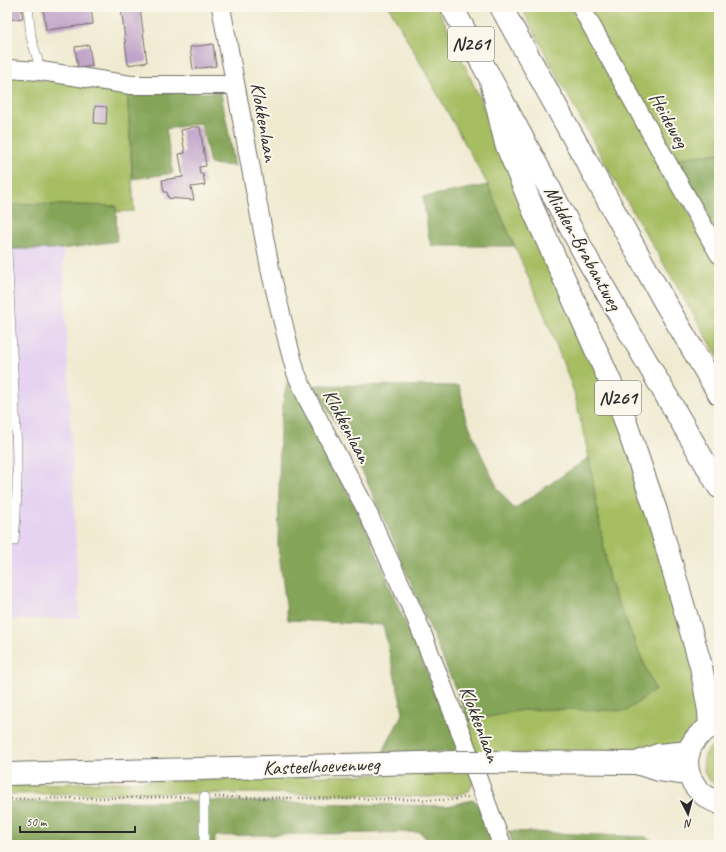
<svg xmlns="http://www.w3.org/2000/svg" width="726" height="852" font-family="Caveat,sans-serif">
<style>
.built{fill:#e5d3f1}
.green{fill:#a6bd62;stroke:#687446}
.forest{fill:#84a458;stroke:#586842}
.building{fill:#c0a3c9}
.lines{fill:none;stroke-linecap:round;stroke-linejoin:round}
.service-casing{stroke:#706e65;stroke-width:10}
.minor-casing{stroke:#706e65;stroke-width:20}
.tertiary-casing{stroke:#706e65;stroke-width:24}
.trunk-casing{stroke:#706e65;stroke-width:24}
.path{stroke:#706e65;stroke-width:2.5;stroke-dasharray:1 3;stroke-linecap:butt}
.service{stroke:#fff;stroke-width:9}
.minor{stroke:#fff;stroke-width:18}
.tertiary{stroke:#fff;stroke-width:22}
.trunk{stroke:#fff;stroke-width:22}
.tertiary-bridge-casing{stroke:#706e65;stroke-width:24;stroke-linecap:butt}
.tertiary-bridge{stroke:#fff;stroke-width:22}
.labels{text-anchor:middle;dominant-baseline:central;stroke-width:4;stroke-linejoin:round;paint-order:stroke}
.shield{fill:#fbf7ec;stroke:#696865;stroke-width:1}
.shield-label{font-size:19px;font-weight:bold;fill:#2b2b2b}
.street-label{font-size:20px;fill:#2b2b2b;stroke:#fbf7ec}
</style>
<rect width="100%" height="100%" fill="#fbf7ec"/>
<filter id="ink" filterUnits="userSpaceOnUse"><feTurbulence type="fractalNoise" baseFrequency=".025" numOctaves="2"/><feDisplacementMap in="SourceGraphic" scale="8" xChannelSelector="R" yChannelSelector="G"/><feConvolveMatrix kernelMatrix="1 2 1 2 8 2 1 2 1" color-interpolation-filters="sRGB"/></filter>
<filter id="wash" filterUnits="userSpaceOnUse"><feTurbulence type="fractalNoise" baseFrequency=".012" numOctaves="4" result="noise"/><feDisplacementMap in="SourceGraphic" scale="16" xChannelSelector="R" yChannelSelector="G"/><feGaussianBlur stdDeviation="0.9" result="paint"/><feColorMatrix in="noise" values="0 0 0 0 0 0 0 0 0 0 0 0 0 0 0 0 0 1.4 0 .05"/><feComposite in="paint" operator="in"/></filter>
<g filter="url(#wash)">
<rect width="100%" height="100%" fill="#f0ead1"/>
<!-- built -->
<path class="built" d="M7 249H63L79 618 7 620Z"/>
<!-- green -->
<path class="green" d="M389 7H437L450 33 515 176 634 453 697 668 700 725 679 747 615 756 473 752 469 721 522 710 564 709 655 690 609 581 589 457 574 392 545 316 488 185Z
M521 7H575L719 266V358L612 176 561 83Z
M588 7H719V153L681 158 673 162Z
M7 75 127 91 134 211 116 212V206L29 204 7 205Z
M719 742V787C698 779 698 749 719 742Z
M470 772 473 782 469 791 456 795 428 797 265 793 7 794V785Z"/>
<!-- forest -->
<path class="forest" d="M127 91 221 93 235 166 210 164 201 123 166 129 173 173 133 179Z
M719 153V227H710L673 162 681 158Z
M488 185 514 246H432L429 239 423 197Z
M29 204 116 206 117 241 63 249H7V205Z
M289 374 370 537 399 609 462 751 382 754 403 712 383 625 288 620 278 546 280 430 284 397Z
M315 385 459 386 462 397 464 413 481 454 498 489 514 509 589 457 609 581 655 690 626 711 564 709 522 710 469 721 389 531 365 477Z
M472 800 480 803 492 827 490 845 431 844 420 832 215 836V845H7V802L214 801 448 806Z
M508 831 646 837 659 845H513Z"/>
<g id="blocks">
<!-- building -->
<path class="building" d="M7 7H21L23 18 7 20Z
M43 7H91L93 24 46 30Z
M121 7H140L147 62 128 65Z
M213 44 216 66 193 69 190 47Z
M89 45 92 66 78 68 75 47Z
M95 106 107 107 106 124 94 123Z
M191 127H200L206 166 199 167 200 174H203L205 185 191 187 194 200 168 198 167 192H164L162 180 183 177 179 154 185 153 181 130 191 128Z"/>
</g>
</g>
<g filter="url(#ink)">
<use href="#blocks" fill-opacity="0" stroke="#706e65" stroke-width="1"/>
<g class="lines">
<!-- service casing -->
<g class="service-casing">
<path id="service" d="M28 7 31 37 41 71
M7 251 15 412H7
M7 541H14C18 497 18 455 15 412
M204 845V797"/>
</g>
<!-- minor casing -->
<g class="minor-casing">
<path id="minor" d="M221 7 255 190 271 273 289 347 296 373 308 400 365 507 416 618 461 733 502 845
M581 7 668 164 719 254
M7 69 41 71 131 85H235"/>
</g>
<!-- tertiary casing -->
<g class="tertiary-casing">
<path id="tertiary" d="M719 724C676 737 677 788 719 803
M488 762 636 763 659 770 688 774
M636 763 658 755 689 752
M7 774 456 762"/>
</g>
<!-- trunk casing -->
<g class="trunk-casing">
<path id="trunk" d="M452 7 589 262 719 487
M501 7 664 301 719 394
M491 81 506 144 533 209 617 397 656 511 701 666 709 711 710 727"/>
</g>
<!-- path -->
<path class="path" d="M215 797 450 800 468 797
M7 799 192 797"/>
<!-- service -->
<use href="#service" class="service"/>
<!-- minor -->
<use href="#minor" class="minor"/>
<!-- tertiary -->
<use href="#tertiary" class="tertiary"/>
<!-- trunk -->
<use href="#trunk" class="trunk"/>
<!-- tertiary-bridge casing -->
<g class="tertiary-bridge-casing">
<path id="tertiary-bridge" d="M456 762H488"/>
</g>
<!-- tertiary-bridge -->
<use href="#tertiary-bridge" class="tertiary-bridge"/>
</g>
</g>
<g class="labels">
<!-- shield labels -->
<g class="shield">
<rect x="448" y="27" width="46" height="34" rx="3"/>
<rect x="595" y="381" width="46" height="34" rx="3"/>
</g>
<g class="shield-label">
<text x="471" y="44">N261</text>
<text x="618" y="398">N261</text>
</g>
<!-- street labels -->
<g class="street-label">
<text transform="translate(669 120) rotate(61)">Heideweg</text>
<text transform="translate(264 122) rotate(80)">Klokkenlaan</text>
<text transform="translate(583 248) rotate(61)">Midden-Brabantweg</text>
<text transform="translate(347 426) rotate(62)">Klokkenlaan</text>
<text transform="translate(480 724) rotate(69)">Klokkenlaan</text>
<text transform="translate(321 766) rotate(-2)">Kasteelhoevenweg</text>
</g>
</g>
<!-- margin -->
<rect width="726" height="852" fill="none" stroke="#fbf7ec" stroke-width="24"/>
<!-- north arrow -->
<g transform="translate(688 814) rotate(174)" stroke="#fbf7ec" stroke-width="3" paint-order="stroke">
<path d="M0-3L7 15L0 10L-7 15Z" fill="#2b2b2b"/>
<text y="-6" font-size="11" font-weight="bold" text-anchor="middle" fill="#2b2b2b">N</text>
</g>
<!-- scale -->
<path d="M20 826v6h115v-6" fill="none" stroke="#2b2b2b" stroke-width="2"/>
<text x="26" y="826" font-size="12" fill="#2b2b2b" stroke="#fbf7ec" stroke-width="3" paint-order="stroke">50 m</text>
</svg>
